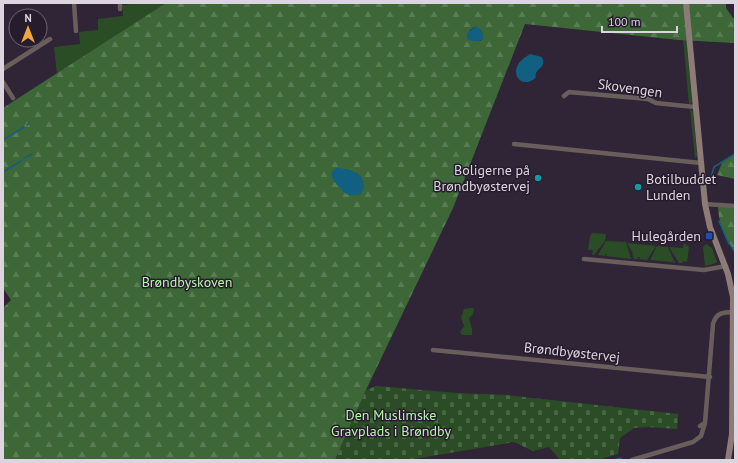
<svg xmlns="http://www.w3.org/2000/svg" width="738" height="463" font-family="'PT Sans',sans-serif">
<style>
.green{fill:#2b4d26}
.forest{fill:url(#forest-firs);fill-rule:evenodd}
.cemetery{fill:url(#cemetery-stones)}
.water{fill:#116081}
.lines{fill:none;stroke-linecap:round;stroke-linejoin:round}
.stream{stroke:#116081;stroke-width:1.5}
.street{stroke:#695e5b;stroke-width:4.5}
.secondary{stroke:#8d7b77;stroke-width:6}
.culture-dot{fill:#0f9aa8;stroke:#261c2c;stroke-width:1.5}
.transit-dot{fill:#1a4fb4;stroke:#261c2c;stroke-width:1.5}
.labels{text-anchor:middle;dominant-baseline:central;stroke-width:3;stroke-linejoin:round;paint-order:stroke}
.street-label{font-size:14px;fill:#dcd5e0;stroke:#261c2c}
.poi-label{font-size:14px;fill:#dcd5e0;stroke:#261c2c;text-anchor:end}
.park-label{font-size:14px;fill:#b6f6ab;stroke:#261c2c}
</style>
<defs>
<pattern id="forest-firs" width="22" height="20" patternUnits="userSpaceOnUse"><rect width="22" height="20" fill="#3d6737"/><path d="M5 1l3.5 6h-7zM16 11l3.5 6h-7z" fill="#587c54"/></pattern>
<pattern id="cemetery-stones" width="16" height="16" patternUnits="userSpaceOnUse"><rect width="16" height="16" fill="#2b4d26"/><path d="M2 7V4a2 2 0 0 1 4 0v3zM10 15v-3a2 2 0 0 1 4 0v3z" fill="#496645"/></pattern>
</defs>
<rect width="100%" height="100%" fill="#302536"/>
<!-- green -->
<path class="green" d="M140 3H166L57 74 54 47 80 44 79 32 98 30V19L123 16 122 5Z
M680 3H683L692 102 689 105Z
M690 109 693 111 697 156 695 158Z
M592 233 606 234 605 241 594 255H592L593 250H588L590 236Z
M606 241 626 242 631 259 606 256 607 254H605V256L598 255Z
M627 243 656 246 647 260 639 259 640 257H638V259H634L632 254 633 253Z
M684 243 689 247 687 262 683 261 682 263H679L669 247 683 248Z
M706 244 712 248 717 262 713 264 705 266 703 247Z
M657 246 668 247 675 263H673V261H672V262L650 260Z
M472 308 474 309 473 314 469 318 472 329V335H462L460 332 464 326 461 317 464 309Z"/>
<!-- forest -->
<path class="forest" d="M166 3H726V8L733 18H735V43L679 40 525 24 453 208 366 390 335 460H3V308L11 300 3 288V108ZM474 27 481 30 483 35 481 41 470 40 469 31ZM346 169 358 174 361 193C353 197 346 195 341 188Z
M735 154V179L717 175 722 163Z
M718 205 735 207V253C725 238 718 223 718 205Z"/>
<!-- cemetery -->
<path class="cemetery" d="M376 386 457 393 506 395 678 414 677 429 648 427 634 428 620 438 618 454 597 460H560L549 447 533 451 514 442 408 460H335L366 390Z"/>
<!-- water -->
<path class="water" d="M476 26C481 29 484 34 483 40 478 42 472 41 467 39V33Z
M530 54 542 57C546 67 540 66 536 73 534 78 538 75 534 79 521 90 503 69 530 54Z
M336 168C344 168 353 170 359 175 366 181 366 194 356 195 354 195 349 195 347 194 344 193 342 190 340 188 335 182 326 174 336 168Z"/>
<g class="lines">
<!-- stream -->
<path class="stream" d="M735 23 734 30 735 43
M27 125 29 123
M3 140 24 127
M25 158 32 154
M3 172 21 161
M711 177 714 167 735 154
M719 221 728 242 735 252
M614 460 621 458"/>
<!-- street -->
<path class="street" d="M74 3 76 31
M120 3V9
M3 69 50 39
M3 82 13 98
M564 96 569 92 648 99 656 103 695 107
M514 144 701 163
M705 204 735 206
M584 259 704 270 726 266
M433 350 710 377
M700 426 705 423 713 324C716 313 723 312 733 312
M632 460 693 442 701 436 705 423"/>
<!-- secondary -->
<path class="secondary" d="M686 3 705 204 710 227 728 274 733 297 732 434 728 460"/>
</g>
<!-- markers -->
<g class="culture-dot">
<circle cx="538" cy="178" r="4"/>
<circle cx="638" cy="187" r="4"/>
</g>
<rect class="transit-dot" x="705" y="232" width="8" height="8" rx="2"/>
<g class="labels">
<!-- street labels -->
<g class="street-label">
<text transform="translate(630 88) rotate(8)">Skovengen</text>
<text transform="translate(572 352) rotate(6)">Brøndbyøstervej</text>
</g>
<!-- poi labels -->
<g class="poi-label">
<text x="530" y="170">Boligerne på<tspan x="530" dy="16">Brøndbyøstervej</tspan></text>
<text x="646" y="179" text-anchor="start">Botilbuddet<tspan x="646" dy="16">Lunden</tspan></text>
<text x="701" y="236">Hulegården</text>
</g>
<!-- park labels -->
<g class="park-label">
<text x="187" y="282">Brøndbyskoven</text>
<text x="391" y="415">Den Muslimske<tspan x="391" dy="16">Gravplads i Brøndby</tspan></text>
</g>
</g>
<!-- border -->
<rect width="738" height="463" fill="none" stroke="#dcd5e0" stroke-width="8"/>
<!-- north arrow -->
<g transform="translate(28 28)"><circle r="19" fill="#261c2c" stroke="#6f6674"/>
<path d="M0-3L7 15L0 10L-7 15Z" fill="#eea83c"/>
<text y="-6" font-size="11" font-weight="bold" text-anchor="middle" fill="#dcd5e0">N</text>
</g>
<!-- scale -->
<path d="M602 26v6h75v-6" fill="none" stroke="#dcd5e0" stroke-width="2"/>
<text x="608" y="26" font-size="12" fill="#dcd5e0" stroke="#261c2c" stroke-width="3" paint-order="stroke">100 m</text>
</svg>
